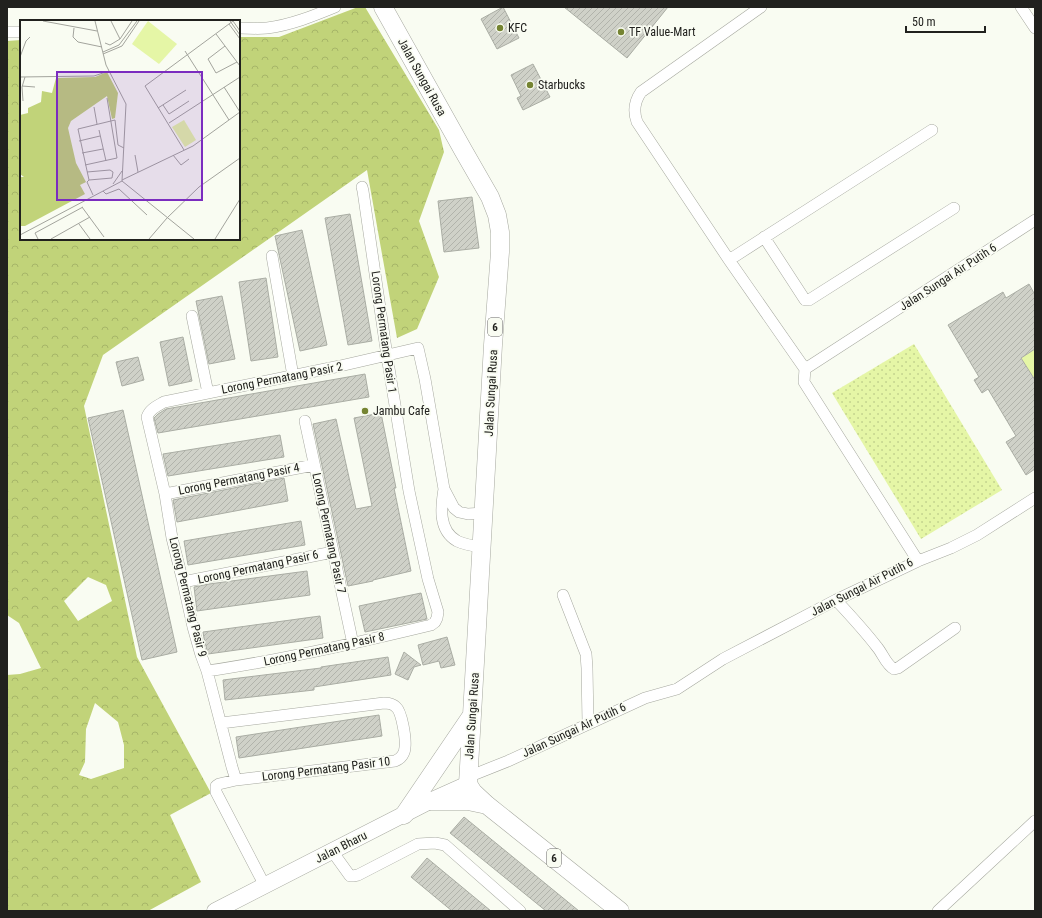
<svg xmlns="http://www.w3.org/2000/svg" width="1042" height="918" font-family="'Roboto Condensed',sans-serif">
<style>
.grass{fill:url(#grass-dots)}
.forest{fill:url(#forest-crowns);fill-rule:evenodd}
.park{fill:#e5f6a6}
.building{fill:url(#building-hatch);stroke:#aaada4}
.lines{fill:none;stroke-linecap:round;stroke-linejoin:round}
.street-casing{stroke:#a6a89f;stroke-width:12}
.secondary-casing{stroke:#a6a89f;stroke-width:17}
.primary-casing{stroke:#a6a89f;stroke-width:19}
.street{stroke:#fff;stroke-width:11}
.secondary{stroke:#fff;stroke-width:16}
.primary{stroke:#fff;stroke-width:18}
.poi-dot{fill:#758432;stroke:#f9fcf2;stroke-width:1.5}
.labels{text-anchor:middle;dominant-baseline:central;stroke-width:3.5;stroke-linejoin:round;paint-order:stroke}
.shield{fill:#f9fcf2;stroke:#62635e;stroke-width:1}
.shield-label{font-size:11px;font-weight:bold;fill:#21211e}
.poi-label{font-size:12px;fill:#21211e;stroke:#f9fcf2;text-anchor:start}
.street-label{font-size:12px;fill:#21211e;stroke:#f9fcf2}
.inset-road{fill:none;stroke:#a3a49d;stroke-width:1}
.view{fill:#7b2cbf;fill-opacity:0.15;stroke:#7b2cbf;stroke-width:2}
.inset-edge{fill:none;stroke:#21211e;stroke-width:2}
</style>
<defs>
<pattern id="grass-dots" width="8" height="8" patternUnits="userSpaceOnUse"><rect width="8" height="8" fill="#e5f6a6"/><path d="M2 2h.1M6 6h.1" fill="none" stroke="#c4d38e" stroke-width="1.8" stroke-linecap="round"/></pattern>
<pattern id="forest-crowns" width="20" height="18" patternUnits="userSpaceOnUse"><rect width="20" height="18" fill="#c1d379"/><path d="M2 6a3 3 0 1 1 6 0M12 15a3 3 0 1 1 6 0" fill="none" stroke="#a6b568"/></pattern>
<pattern id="building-hatch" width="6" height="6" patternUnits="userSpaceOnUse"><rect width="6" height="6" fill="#cfd1c8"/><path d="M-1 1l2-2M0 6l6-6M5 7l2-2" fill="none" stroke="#b1b3ab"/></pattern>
</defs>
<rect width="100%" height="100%" fill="#f9fcf2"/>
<!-- grass -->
<path class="grass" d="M914 344 1002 490 921 539 832 393Z"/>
<!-- forest -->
<path class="forest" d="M358 7H365L439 130 444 152 419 221 439 277 417 329 397 338 367 170 103 355 84 406 137 657 211 793 170 815 201 882 148 911H7V675L20 674 41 668 19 623 7 615V41L21 40V239H239V37H279ZM88 577 106 585 112 601 78 621 64 601ZM95 703 118 722 124 745V768L91 779 79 775 85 762 86 729Z"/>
<!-- park -->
<path class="park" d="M1035 349V380L1021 358Z"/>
<!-- building -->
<path class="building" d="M503 7 519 38 497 49 481 19Z
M564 7H668L627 58Z
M533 64 550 97 523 110 517 98 521 96 511 75Z
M472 197 479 248 444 252 438 201Z
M350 214 372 341 348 345 325 218Z
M302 230 327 345 300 351 275 236Z
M266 278 278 357 251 361 239 282Z
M1029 284 1035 295V349L1021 358 1035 380V469L1026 475 1006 442 1016 436 988 389 982 393 974 380 979 377 948 325 1003 292 1006 298Z
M222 296 235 359 209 364 196 301Z
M183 337 192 381 169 386 160 342Z
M138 357 144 380 122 386 116 362Z
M365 374 369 397 158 433 154 418 158 414 166 409Z
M123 410 177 652 142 660 88 418Z
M381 413 396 488H394L411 571 373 580V581L348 586 313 424 336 419 356 509 372 506 354 418Z
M280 435 284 457 168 476 163 454Z
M284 478 288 501 177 522 173 500Z
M301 521 305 545 188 565 184 541Z
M307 571 310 595 197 611 194 587 209 584Z
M421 593 427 619 365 632 359 606Z
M320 616 323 638 208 654 204 638 203 632Z
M447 637 455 665 441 668 439 661 423 665 418 645Z
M404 652 421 665 414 667 408 680 395 674Z
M388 657 391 675 314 687V690L225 700 223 680 321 668V667Z
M379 715 382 736 239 758 236 737Z
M464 817 579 911H546L450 833Z
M427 858 491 911H452L411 877Z"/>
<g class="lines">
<!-- street casing -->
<g class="street-casing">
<path id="street" d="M761 7 641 92C634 102 633 111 637 122L729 260 805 369
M1021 7 1035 28
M239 28C248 28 258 29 267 28 291 25 313 16 335 7
M7 32H21
M764 237 805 300H809L954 208
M272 256 293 376
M729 260 932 130
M192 316 208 393
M805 369 1035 220
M805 369 804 382 918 561
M305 421 353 644
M444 489C441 507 438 530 457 541 465 545 474 546 482 547
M165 494 314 465
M183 582 333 552
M563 595 586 654 587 668 588 723
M836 600C850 615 864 630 877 647 883 654 886 665 894 669L898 668 955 628
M207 671C283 660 357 643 431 625L435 622 437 618 438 612 428 579 409 491 387 356 363 191 362 187
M221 723 384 703C389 703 393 704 396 707 402 712 406 739 405 747 405 753 401 759 395 761L236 780 219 784 216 786V792L265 886
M468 777 508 761 645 698 677 689 723 659 836 600 918 561 951 548 977 535 1035 498
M236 780 232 767 207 671 201 655 193 627 183 582 172 538 165 494 147 417C150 409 157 406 164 402L340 366 418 348 425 379 444 489 454 508 459 512 468 514 484 513
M332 851 350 876H353L358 875 418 844 435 843 445 845 520 911
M938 911 1035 821"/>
</g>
<!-- secondary casing -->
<g class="secondary-casing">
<path id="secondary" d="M215 911 430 801 468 784"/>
</g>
<!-- primary casing -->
<g class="primary-casing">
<path id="primary" d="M383 7 463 150 490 197 497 215 500 232V252L493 345 472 715 468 784 473 792 487 805 620 911
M430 801H468L487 805
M404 815 472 715"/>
</g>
<!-- street -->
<use href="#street" class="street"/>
<!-- secondary -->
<use href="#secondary" class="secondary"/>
<!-- primary -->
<use href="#primary" class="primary"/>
</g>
<!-- markers -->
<g class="poi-dot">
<circle cx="500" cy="28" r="4"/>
<circle cx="621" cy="32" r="4"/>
<circle cx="530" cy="85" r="4"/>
<circle cx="365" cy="411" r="4"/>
</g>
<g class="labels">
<!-- shield labels -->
<g class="shield">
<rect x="488" y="318" width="14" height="18" rx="3"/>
<rect x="547" y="849" width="14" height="18" rx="3"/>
</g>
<g class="shield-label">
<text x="495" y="327">6</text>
<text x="554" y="858">6</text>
</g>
<!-- poi labels -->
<g class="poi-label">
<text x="508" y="28">KFC</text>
<text x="629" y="32">TF Value-Mart</text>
<text x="538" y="85">Starbucks</text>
<text x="373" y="411">Jambu Cafe</text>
</g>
<!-- street labels -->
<g class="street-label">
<text transform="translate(422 77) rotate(61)">Jalan Sungai Rusa</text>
<text transform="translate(948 277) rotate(-33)">Jalan Sungai Air Putih 6</text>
<text transform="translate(384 332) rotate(82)">Lorong Permatang Pasir 1</text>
<text transform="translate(282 378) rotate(-11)">Lorong Permatang Pasir 2</text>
<text transform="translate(491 393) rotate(-87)">Jalan Sungai Rusa</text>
<text transform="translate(239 479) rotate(-11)">Lorong Permatang Pasir 4</text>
<text transform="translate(329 533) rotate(78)">Lorong Permatang Pasir 7</text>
<text transform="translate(258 567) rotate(-12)">Lorong Permatang Pasir 6</text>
<text transform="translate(862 587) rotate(-27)">Jalan Sungai Air Putih 6</text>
<text transform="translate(188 597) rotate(76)">Lorong Permatang Pasir 9</text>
<text transform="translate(324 649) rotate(-12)">Lorong Permatang Pasir 8</text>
<text transform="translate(472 716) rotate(-86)">Jalan Sungai Rusa</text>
<text transform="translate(574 730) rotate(-25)">Jalan Sungai Air Putih 6</text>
<text transform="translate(326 769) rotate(-7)">Lorong Permatang Pasir 10</text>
<text transform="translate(341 847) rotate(-27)">Jalan Bharu</text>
</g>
</g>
<!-- overview -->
<g transform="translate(20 20)">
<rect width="220" height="220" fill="#f9fcf2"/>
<path d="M164 100 176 120 165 127 152 107Z" fill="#e5f6a6"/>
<path d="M87 52 98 73 95 98 92 99 87 76 51 101 48 108 56 143 66 162 60 165 65 174 5 206H0V157H4L0 154V95L8 93V88L21 82 22 71 32 73 36 58 75 57Z" fill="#c1d379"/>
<path d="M128 1 157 24 139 44 112 24Z" fill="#e5f6a6"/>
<path class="inset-road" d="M23 1 77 11M75 1 86 45 106 84 102 161M91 1 100 19M210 1 220 15M213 1 220 11M209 4 220 19M54 8 53 17 58 22 82 27M196 14 220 46M85 23 90 25 100 19 112 1M205 26 188 39 196 53 217 42M165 31 209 100M83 32 99 25 117 1M83 34 102 26 119 1M0 37 6 21 10 17M0 57 74 56 89 51M2 66 15 67M204 67 220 92M3 81 2 67 5 57M143 85 149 94 169 81M74 87 77 104M138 88 166 70M149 103 220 57M79 110 86 141M59 121 80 116M164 130 125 66 213 1M62 133 83 129M115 135 118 152M153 135 161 145 169 139M65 145 97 138 87 78M67 152 90 150 93 152 92 158 69 160M69 160 58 109 95 100 98 125 104 128M69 160 67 162 73 175M102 160 173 126 220 92M102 161 174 219M93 164 102 151M83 171 86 174 99 169 127 195M62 187 84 217M59 204 70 219M0 215 102 161M18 219 15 213 63 187M31 219 70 197M129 219 147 198 179 167 220 138M195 219 220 179"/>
<path class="view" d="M37 52H182V180H37Z"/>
<rect width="220" height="220" class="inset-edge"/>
</g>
<!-- border -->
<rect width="1042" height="918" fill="none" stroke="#21211e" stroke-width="16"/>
<!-- scale -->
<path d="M906 26v6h79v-6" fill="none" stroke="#21211e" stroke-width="2"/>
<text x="912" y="26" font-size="12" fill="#21211e" stroke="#f9fcf2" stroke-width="3" paint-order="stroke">50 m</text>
</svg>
